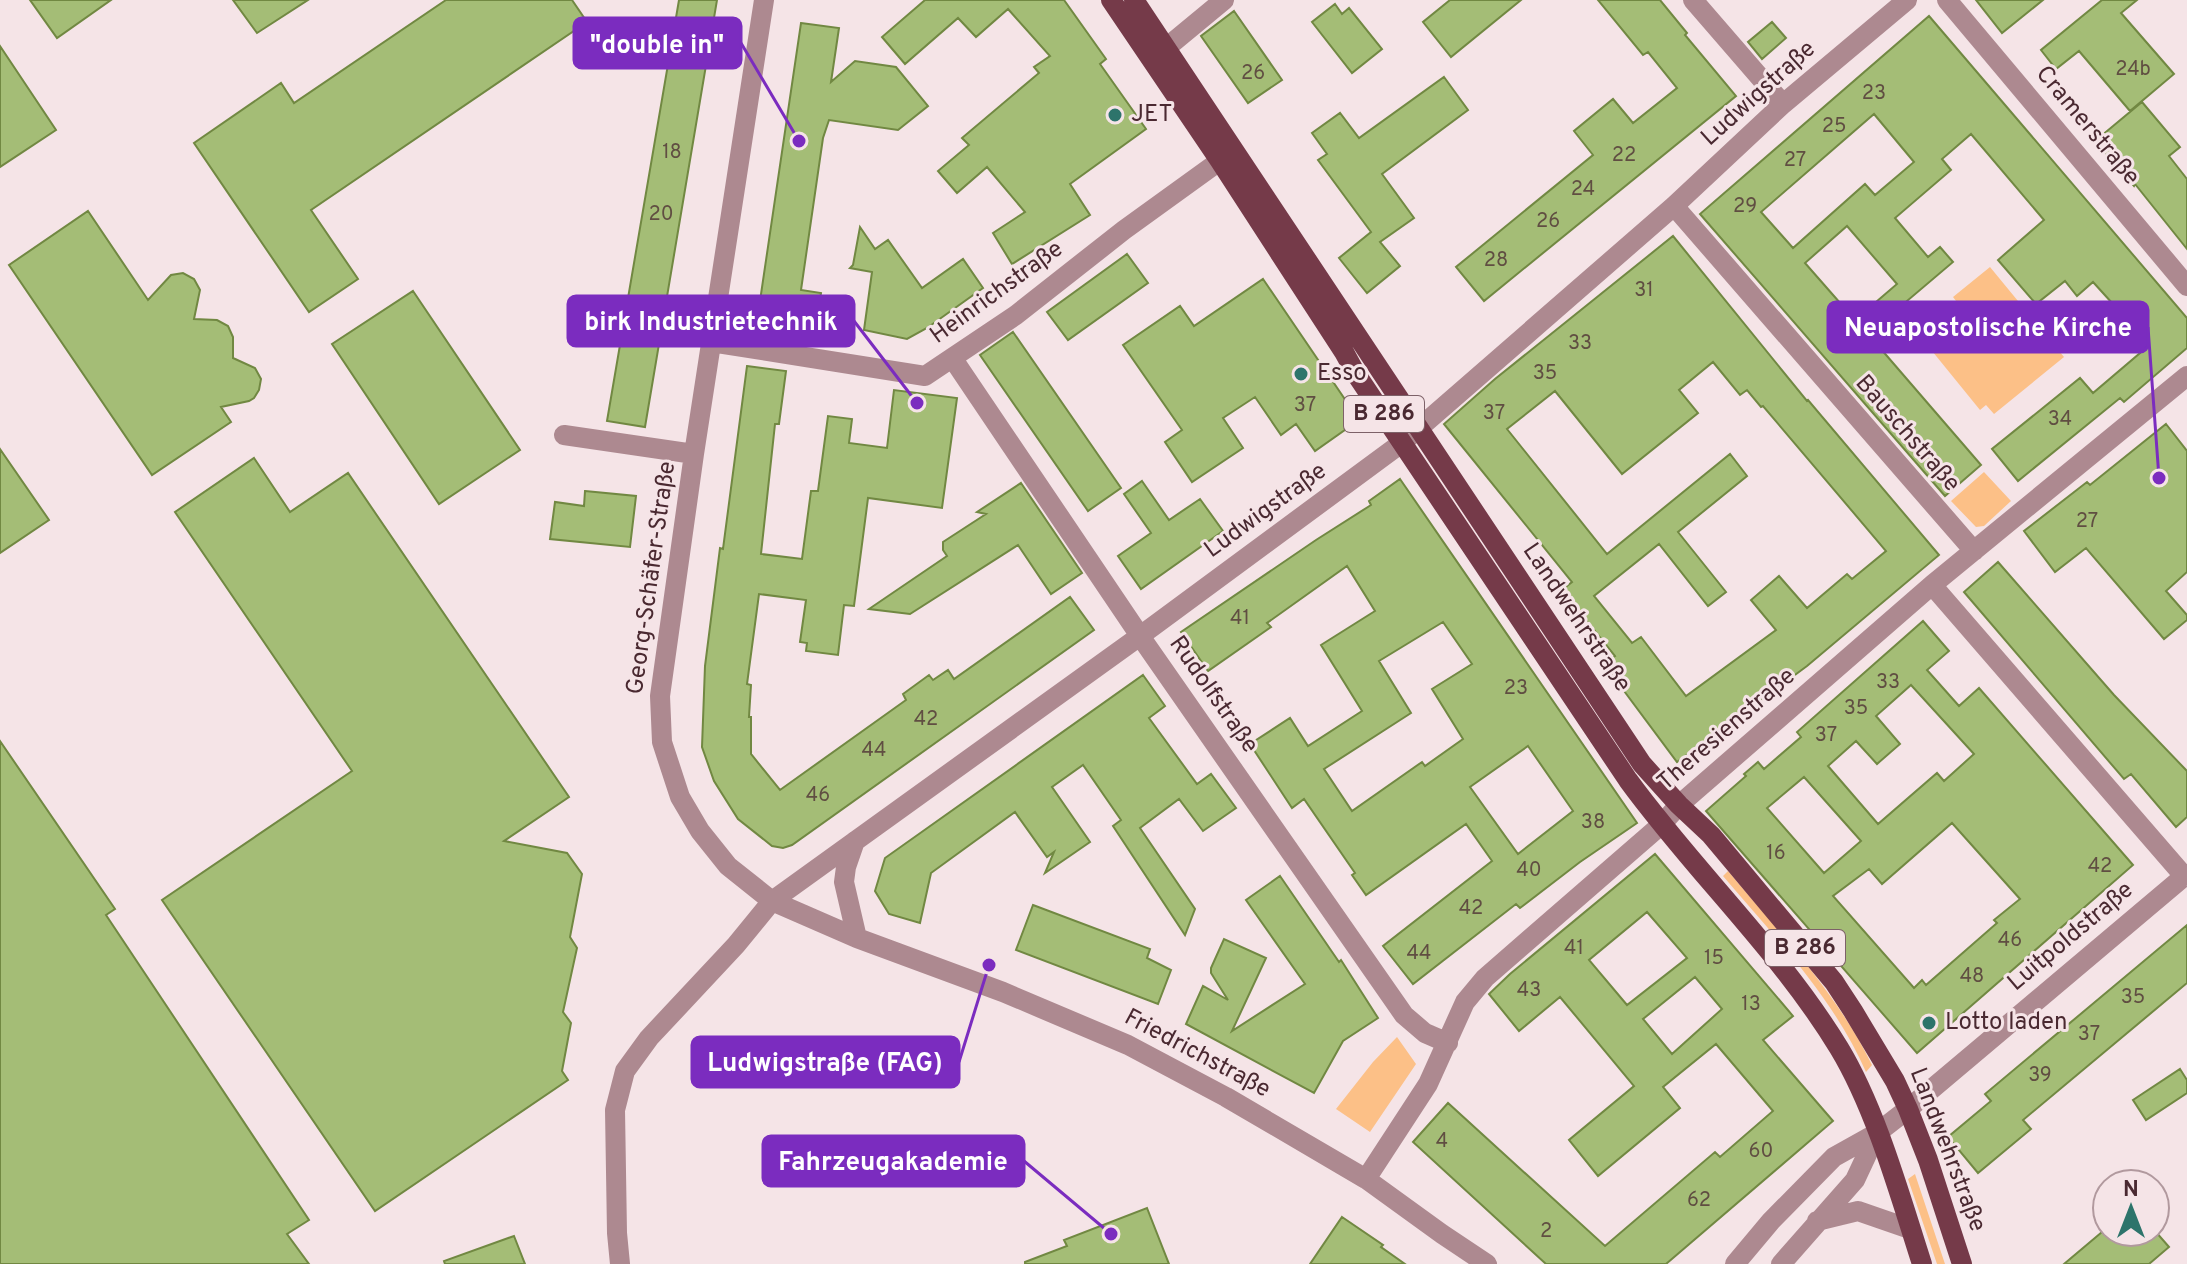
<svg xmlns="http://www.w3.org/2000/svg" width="2187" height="1264" font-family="Overpass,sans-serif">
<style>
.green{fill:#fcc087}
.building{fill:#a4bd76;stroke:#718842;stroke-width:2;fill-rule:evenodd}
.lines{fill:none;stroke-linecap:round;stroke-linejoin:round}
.minor{stroke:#ad8990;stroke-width:20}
.major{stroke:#753a49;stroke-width:20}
.poi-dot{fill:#2d746b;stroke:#f5e4e7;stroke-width:3}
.labels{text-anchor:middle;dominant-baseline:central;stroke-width:6;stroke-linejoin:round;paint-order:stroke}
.number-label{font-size:20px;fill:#604e42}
.shield{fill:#f5e4e7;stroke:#7d6168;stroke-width:2}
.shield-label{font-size:22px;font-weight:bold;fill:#4a2931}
.street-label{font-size:24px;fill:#4a2931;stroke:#f5e4e7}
.poi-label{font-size:24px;fill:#4a2931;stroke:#f5e4e7;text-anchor:start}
.leader{fill:none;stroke:#7b2cbf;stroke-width:3}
.callout-dot{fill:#7b2cbf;stroke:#f5e4e7;stroke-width:3}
.callout{fill:#7b2cbf;stroke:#7b2cbf;stroke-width:3}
.callout-label{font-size:26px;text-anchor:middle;font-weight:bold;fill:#fff}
</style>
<rect width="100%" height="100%" fill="#f5e4e7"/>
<!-- green -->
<path class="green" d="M1990 267 2064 357 1994 414 1986 405 1980 410 1928 346 1966 314 1953 297Z
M1984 472 2011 501 1984 526 1976 527 1951 501Z
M1728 871C1779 932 1837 993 1872 1065L1866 1072C1833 997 1775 937 1723 876Z
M1397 1037 1416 1064 1370 1132 1336 1109 1373 1062Z
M1915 1174 1945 1264H1937L1908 1179Z"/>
<!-- building -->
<path class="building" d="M30 0H111L57 38Z
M233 0H308L257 33Z
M446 0H572L587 22 311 210 358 279 309 312 194 143 281 83 294 103Z
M679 0H717L645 427 607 421Z
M925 0H1064L1106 59 1100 64 1146 129 1070 184 1090 215 1012 264 993 233 1025 212 987 167 957 193 938 171 969 145 962 138 1039 73 1034 67 1050 56 1008 9 976 37 958 18 905 64 882 37Z
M1450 0H1521L1451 57 1423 22Z
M1598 0H1660L1687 33 1685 35 1736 96 1484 301 1456 267 1593 155 1574 131 1613 99 1633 123 1677 88 1648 52 1643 55Z
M1976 0H2043L2002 33Z
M2102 0H2137L2121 13 2174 74 2130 111 2079 51 2056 69 2041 50Z
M1335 4 1342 14 1349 8 1382 49 1352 73 1312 22Z
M1234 11 1282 80 1248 103 1201 36Z
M1929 16 2187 318V348L2124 402 2120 398 2018 481 1992 449 2080 378 2093 393 2140 353 2133 344 2142 336 2093 282 2077 296 2065 281 2036 304 1998 260 2044 220 1971 134 1942 159 1951 170 1895 218 1928 257 1940 247 1953 262 1868 334 1981 465 1945 496 1700 214ZM1874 114 1914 162 1875 195 1865 184 1793 248 1761 212ZM1847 226 1897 284 1855 320 1805 263Z
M1772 22 1786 38 1762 59 1748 42Z
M801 23 839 28 831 82 855 61 896 67 928 106 898 130 829 120 823 138 801 290 821 293 815 332 771 326 772 315 763 314 765 302 760 301Z
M0 46 56 130 0 167Z
M1444 77 1468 110 1382 174 1414 218 1380 242 1400 266 1367 293 1339 258 1371 232 1318 160 1327 154 1312 133 1340 113 1359 138Z
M2142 102 2180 147 2169 156 2187 179V249L2135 184 2134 186 2095 141Z
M88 211 148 300 171 275 183 273 194 279 200 290 194 319 217 320 228 326 233 337V358L255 368 261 379 259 390 254 398 249 401 221 407 231 422 152 475 9 265Z
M860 227 875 249 888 240 922 288 963 259 983 288 927 328 907 339 864 330 872 272 850 268 853 265Z
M1673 236 1807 401 1808 400 1939 555 1807 666 1677 762 1604 664 1615 656 1562 590 1572 582 1444 424 1495 379ZM1713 362 1740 395 1747 390 1761 407 1763 406 1886 551 1852 579 1847 574 1807 608 1779 576 1751 600 1776 630 1686 696 1641 637 1632 643 1594 596 1659 544 1708 606 1726 592 1678 532 1747 476 1730 454 1607 554 1507 429 1555 391 1622 474 1698 413 1679 390Z
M1127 254 1148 283 1068 340 1047 312Z
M1263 279 1359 420 1315 451 1296 424 1281 435 1255 397 1223 418 1243 448 1192 482 1165 442 1182 430 1123 345 1180 306 1194 326Z
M413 291 520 450 439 504 332 344Z
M1013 332 1121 488 1088 511 980 355Z
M747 366 786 371 779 424H775L761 554 802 559 811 491H818L828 416 852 419 849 443 887 448 894 390 957 398 942 508 868 498 854 606 844 605 838 655 806 651 807 643 800 642 806 600 759 594 747 684 751 685 749 717H751V754L780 790 906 700 903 694 929 675 933 680 948 670 954 679 1070 597 1094 630 792 845 783 848 772 846 738 819 714 781 702 747 705 666 720 548 723 549Z
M2166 424 2187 451V572L2166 591 2187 615V620L2164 639 2086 548 2055 572 2024 531 2087 482 2090 485Z
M0 449 49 520 0 553Z
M254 458 290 512 348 473 569 797 504 841 567 853 582 874 570 937 577 948 563 1012 571 1023 562 1071 568 1080 375 1211 162 900 352 771 175 512Z
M1400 479 1637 823 1580 862 1520 908 1516 904 1413 984 1383 946 1492 861 1466 824 1366 895 1352 875 1355 873 1304 799 1292 808 1250 744 1290 718 1308 746 1362 711 1321 645 1375 611 1347 566 1267 623 1271 627 1208 671 1181 632 1316 540 1371 505 1369 501ZM1443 622 1472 664 1432 689 1463 739 1425 766 1422 762 1352 811 1324 769 1411 713 1379 661ZM1528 746 1573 811 1518 854 1470 787Z
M1142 481 1169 520 1200 499 1223 531 1141 589 1118 556 1151 533 1124 494Z
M1021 483 1082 573 1051 594 1018 545 910 614 869 609 947 556 943 550V542L986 514 977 512Z
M585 491 636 496 630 547 550 539 555 502 584 506Z
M1998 562 2114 695 2187 771V817L2176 827 2131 774 2124 779 1964 592Z
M1923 621 1949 651 1927 670 1959 706 1979 688 2133 865 1917 1053 1706 811 1746 776 1744 774 1758 762 1764 769 1801 737 1797 732ZM1911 685 1974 754 1944 781 1937 773 1878 824 1828 766 1856 741 1877 764 1900 744 1876 716ZM1804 777 1861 841 1824 873 1767 808ZM1952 823 2020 899 1994 920 1997 923 1926 985 1922 980 1914 988 1833 896 1869 869 1882 884Z
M1143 675 1165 706 1149 718 1197 784 1211 774 1236 808 1203 831 1179 799 1140 828 1195 909 1185 935 1113 826 1121 820 1083 765 1052 787 1090 842 1045 873 1054 852 1047 857 1015 812 931 873 920 923 889 914 875 891 885 858Z
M0 741 115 909 106 915 309 1220 287 1234 309 1264H0Z
M1655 854 1793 1016 1763 1040 1833 1121 1666 1264H1546L1413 1142 1448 1103 1605 1246 1715 1152 1720 1157 1773 1111 1716 1044 1663 1087 1680 1108 1598 1176 1569 1140 1634 1086 1560 997 1519 1031 1489 994 1510 974ZM1647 912 1687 958 1627 1005 1589 960ZM1695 977 1722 1009 1672 1054 1643 1019Z
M1280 876 1339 962 1341 960 1378 1018 1343 1041 1314 1093 1186 1024 1203 986 1228 1000 1211 973V968L1224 939 1266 958 1232 1031 1305 984 1246 900Z
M1033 905 1150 949 1147 958 1171 970 1158 1004 1016 950Z
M2187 925V983L2023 1120 2031 1129 1978 1173 1948 1137 1991 1101 1985 1094Z
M2180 1069 2187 1080V1093L2146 1120 2133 1100Z
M1147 1208 1169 1264H1025V1262L1067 1246 1064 1240Z
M1342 1217 1383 1245 1381 1247 1405 1264H1310Z
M2102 1232H2156L2169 1247 2149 1264H2064Z
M514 1236 525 1264H445L444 1261Z"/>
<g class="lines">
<!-- minor -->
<path class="minor" d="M764 0 694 454 660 696 662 742 680 797 700 831 728 866 772 901 857 938 1003 992 1128 1045 1226 1097 1366 1179 1442 1234 1487 1264
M1693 0 1783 104
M1947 0 2187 286
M1166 48 1224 0
M1674 206 1974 551
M711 342 925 376 1016 315 1124 230 1232 152
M953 359 1140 636 1404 1015 1425 1033 1448 1043
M564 435 694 454
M1932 585 2184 876
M855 841 846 867 844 882 857 938
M1366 1179 1428 1084 1465 1002 1485 978 1661 825 1679 805 1932 585 2187 376
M1817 1221 1858 1211 1910 1229
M620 1264 617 1233 615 1110 625 1071 649 1038 736 945 772 901 1140 636 1403 442 1674 206 1783 104 1907 0
M1735 1264 1771 1221 1834 1157 1877 1133 1908 1109 2187 874
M1781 1264 1855 1180 1877 1133"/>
<!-- major -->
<path class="major" d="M1111 0 1220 161 1344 352 1356 374 1628 780C1695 872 1780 951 1839 1048 1876 1109 1900 1196 1922 1264
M1134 0 1642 764 1679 805 1711 835 1834 982 1853 1011 1895 1081 1908 1109 1928 1160 1962 1264"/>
</g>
<!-- markers -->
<g class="poi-dot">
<circle cx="1115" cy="115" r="8"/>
<circle cx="1301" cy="374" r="8"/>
<circle cx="1929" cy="1023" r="8"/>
</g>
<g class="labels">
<!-- number labels -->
<g class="number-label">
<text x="2133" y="70">24b</text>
<text x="1253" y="74">26</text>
<text x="1874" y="94">23</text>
<text x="1834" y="127">25</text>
<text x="672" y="153">18</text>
<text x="1624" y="156">22</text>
<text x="1795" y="161">27</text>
<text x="1583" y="190">24</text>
<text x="1745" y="207">29</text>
<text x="661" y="215">20</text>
<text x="1548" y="222">26</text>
<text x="1496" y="261">28</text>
<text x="1644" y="291">31</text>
<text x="1580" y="344">33</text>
<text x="1545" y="374">35</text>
<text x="1305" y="406">37</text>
<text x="1494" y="414">37</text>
<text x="2060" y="420">34</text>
<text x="2087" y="522">27</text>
<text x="1240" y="619">41</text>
<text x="1888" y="683">33</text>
<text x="1516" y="689">23</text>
<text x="1856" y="709">35</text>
<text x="926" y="720">42</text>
<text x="1826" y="736">37</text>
<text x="874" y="751">44</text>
<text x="818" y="796">46</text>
<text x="1593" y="823">38</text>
<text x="1776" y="854">16</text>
<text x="2100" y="867">42</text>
<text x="1529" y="871">40</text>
<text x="1471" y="909">42</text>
<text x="2010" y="941">46</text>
<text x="1574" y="949">41</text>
<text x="1419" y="954">44</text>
<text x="1714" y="959">15</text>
<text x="1972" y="977">48</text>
<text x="1529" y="991">43</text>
<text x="2133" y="998">35</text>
<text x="1751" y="1005">13</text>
<text x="2089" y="1035">37</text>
<text x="2040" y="1076">39</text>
<text x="1442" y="1142">4</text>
<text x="1761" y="1152">60</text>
<text x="1699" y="1201">62</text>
<text x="1546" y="1232">2</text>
</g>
<!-- shield labels -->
<g class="shield">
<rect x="1344" y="396" width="80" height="36" rx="6"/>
<rect x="1765" y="930" width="80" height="36" rx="6"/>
</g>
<g class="shield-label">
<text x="1384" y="414">B 286</text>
<text x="1805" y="948">B 286</text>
</g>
<!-- street labels -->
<g class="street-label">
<text transform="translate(1759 94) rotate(-42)">Ludwigstraße</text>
<text transform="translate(2087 126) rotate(50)">Cramerstraße</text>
<text transform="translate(997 293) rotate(-36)">Heinrichstraße</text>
<text transform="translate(1907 434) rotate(49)">Bauschstraße</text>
<text transform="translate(1266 511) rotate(-36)">Ludwigstraße</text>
<text transform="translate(652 578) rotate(-82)">Georg-Schäfer-Straße</text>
<text transform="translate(1576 618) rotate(56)">Landwehrstraße</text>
<text transform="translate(1213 695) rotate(55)">Rudolfstraße</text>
<text transform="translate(1727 730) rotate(-41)">Theresienstraße</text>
<text transform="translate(2071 937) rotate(-40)">Luitpoldstraße</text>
<text transform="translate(1197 1054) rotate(28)">Friedrichstraße</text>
<text transform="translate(1947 1150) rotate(69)">Landwehrstraße</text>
</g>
<!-- poi labels -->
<g class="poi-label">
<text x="1131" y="115">JET</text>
<text x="1317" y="374">Esso</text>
<text x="1945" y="1023">Lotto laden</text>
</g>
</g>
<!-- callouts -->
<path class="leader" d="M799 141L741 43M917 403L854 321M2159 478L2148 327M989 965L959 1062M1111 1234L1024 1161"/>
<g class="callout-dot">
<circle cx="799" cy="141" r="8"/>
<circle cx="917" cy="403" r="8"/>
<circle cx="2159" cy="478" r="8"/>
<circle cx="989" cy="965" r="8"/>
<circle cx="1111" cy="1234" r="8"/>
</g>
<g class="callout">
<rect x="574" y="18" width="167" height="50" rx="8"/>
<rect x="568" y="296" width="286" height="50" rx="8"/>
<rect x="1828" y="302" width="320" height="50" rx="8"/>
<rect x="692" y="1037" width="267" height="50" rx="8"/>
<rect x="763" y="1136" width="261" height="50" rx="8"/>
</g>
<g class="callout-label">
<text x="657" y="53">"double in"</text>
<text x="711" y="330">birk Industrietechnik</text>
<text x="1988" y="336">Neuapostolische Kirche</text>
<text x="825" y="1071">Ludwigstraße (FAG)</text>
<text x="893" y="1170">Fahrzeugakademie</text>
</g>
<!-- north arrow -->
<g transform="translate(2131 1208)"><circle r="38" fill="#f5e4e7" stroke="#b1999e" stroke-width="2"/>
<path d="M0-6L14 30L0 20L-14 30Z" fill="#2d746b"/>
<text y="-12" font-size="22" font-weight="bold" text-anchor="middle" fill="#4a2931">N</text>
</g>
</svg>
